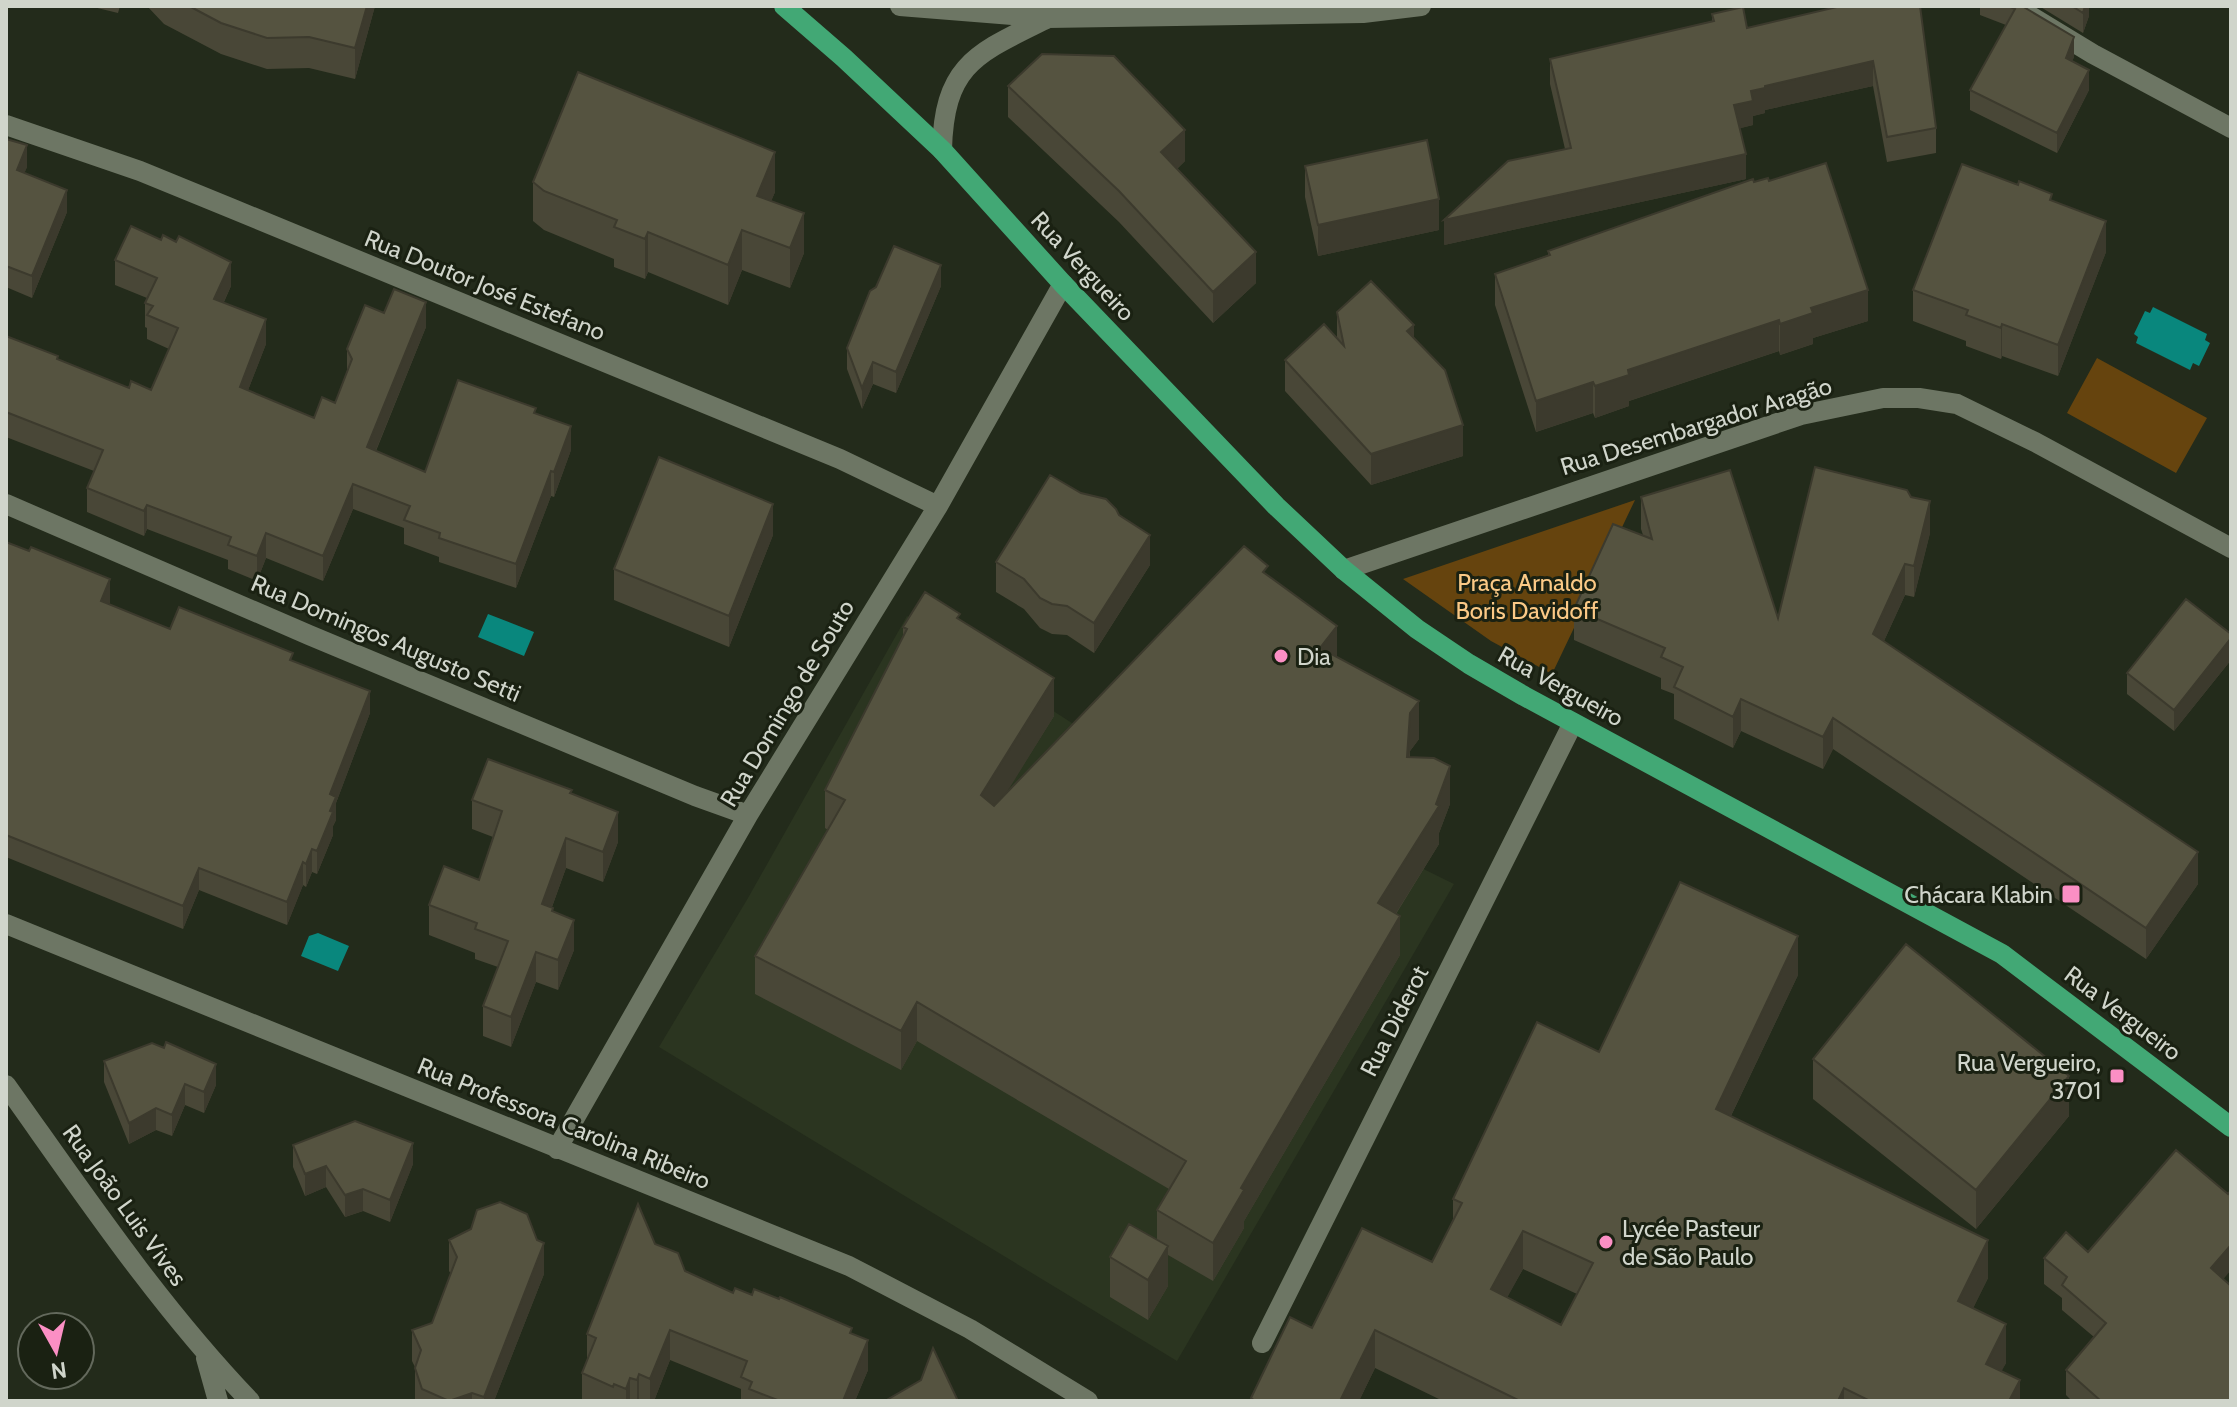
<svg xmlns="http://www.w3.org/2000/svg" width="2237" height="1407" font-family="Cabin,sans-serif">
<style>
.built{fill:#2b3520}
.green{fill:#66440e}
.water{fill:#09877d}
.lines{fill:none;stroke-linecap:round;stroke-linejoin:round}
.minor{stroke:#6d7664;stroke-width:20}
.major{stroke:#42a875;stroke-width:20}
.wall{fill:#494737;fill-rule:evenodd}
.shaded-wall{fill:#3c3a2d}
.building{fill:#555340;stroke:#3c3a2d;stroke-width:2;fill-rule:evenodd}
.poi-dot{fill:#fb8fc4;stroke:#1a2112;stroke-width:3}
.labels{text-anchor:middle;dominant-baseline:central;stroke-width:6;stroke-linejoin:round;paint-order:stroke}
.street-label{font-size:24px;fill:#d0d5cb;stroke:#1a2112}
.park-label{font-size:24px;fill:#fbc986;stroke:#1a2112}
.poi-label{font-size:24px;fill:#d0d5cb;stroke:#1a2112;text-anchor:start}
</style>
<rect width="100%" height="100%" fill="#232b1b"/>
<!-- built -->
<path class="built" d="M907 616 1246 836 1271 794 1454 884 1177 1361 659 1047 748 898Z"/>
<!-- green -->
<path class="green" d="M2097 358 2207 418 2176 473 2067 413Z
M1635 500 1552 674 1491 641 1403 579Z"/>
<!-- water -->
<path class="water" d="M2153 307 2207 334 2205 340 2210 343 2199 366 2193 363 2190 370 2136 343 2138 337 2134 334 2145 311 2150 313Z
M488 614 534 632 524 656 478 637Z
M318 933 349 946 338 971 301 956 309 936Z"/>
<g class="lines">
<!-- minor -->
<path class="minor" d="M900 6 1048 18 1363 13 1421 6
M2014 6 2093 54 2231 128
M6 125 140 171 233 209 840 459 938 506
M942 150C944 63 978 53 1048 18
M6 504 309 635 695 796 748 815
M1344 570 1801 415 1883 398H1919L1957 404 2035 442 2231 548
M6 924 849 1266 970 1329 1088 1401
M6 1085C83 1193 158 1305 250 1401
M557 1149 748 815 938 506 1063 284
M1262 1343 1573 723
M206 1358 218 1401"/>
<!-- major -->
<path class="major" d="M784 6 844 58 942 150 1063 284 1276 506 1344 570 1417 629 1469 664 1524 696 2002 954 2231 1127"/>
</g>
<!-- wall -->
<path class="wall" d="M89 6H120L118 13Z
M147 6H375L355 79 309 68 267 69 221 54 164 24Z
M1841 6 1936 128V153L1887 162 1873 86 1765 110V113L1753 116V125L1740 128 1746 179 1444 245 1565 149 1550 84V59L1712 21V14L1747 28Z
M1980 6H2022L2074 57 2072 61 2089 90 2057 153 1970 110V90L2006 25 1980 15Z
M2039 6H2089V16L2083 33Z
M1008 86 1185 161 1177 169 1256 283 1213 323 1119 222 1008 117Z
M6 139 27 167 24 173 67 212 32 298 6 287Z
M1305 166 1439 230 1318 256 1305 197Z
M1769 181 1868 321 1813 338V344L1780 355 1779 351 1629 401V406L1595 418 1593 413 1536 432 1495 305V274L1548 255V251L1754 182Z
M533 182 775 192 771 201 804 253 790 288 742 270 728 305 648 272 645 279 614 267V259L544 230 533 221Z
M2052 201 2106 252 2058 376 2002 356 2001 359 1966 346V341L1913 321V290Z
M115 260 231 286 224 302 266 344 248 390 314 418 335 403 347 371V349L384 313 426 327 376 451 425 472 536 414 571 450 554 497 551 496 516 588 439 562V557L404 544V528L353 509 323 581 266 558 257 581 228 569V560L147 529 144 536 87 512V488L94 471 6 437V336L58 359 129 388 151 390 169 349 147 339V328L145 327V303L147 298 115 285Z
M941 286 896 393 873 384 862 409 847 369V348L876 287Z
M1337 312 1414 338 1463 456 1371 485 1285 391V360L1337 338Z
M1081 493 1119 515 1150 565 1094 653 1067 635 1052 634 1040 628 1024 609 996 592V562Z
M1641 497 1778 618 1930 533 1914 597 1905 595 1884 641 2198 884 2146 959 1833 749 1823 769 1741 731 1733 748 1674 719V694L1661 689V678L1574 640V609L1643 535 1641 529Z
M773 535 729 647 614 600V569Z
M6 542 110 602 109 604 170 629 293 661 370 713 336 803V820L333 826V835L317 874 312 872 306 887 303 885 287 925 199 890 183 929 6 857Z
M1268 576 1337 657 1419 739 1410 751V757L1450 804 1439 833V844L1396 914 1400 955 1244 1221V1228L1213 1281 1168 1255V1286L1148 1320 1110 1297V1257L1157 1240V1210L1169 1189 917 1041 901 1070 755 994V956L828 830 825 828V790L903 636V627L960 620 1054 716 1005 794Z
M2231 634V660L2174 731 2127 694V673Z
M572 794 618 842 603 882 566 868 552 907 553 912 574 950 558 990 536 982 511 1047 483 1036V1006L498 967 475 959V953L429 935V905L479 880 493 837 472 829V800Z
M1798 975 1731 1116 1988 1278 1973 1308 2006 1363 2001 1371 2020 1401H1443L1375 1368 1359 1401H1251V1398L1312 1328 1432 1262 1453 1220V1199L1599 1052ZM1523 1269 1577 1294 1561 1325 1507 1297Z
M1813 1059 2069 1116 1976 1229 1813 1099Z
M104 1061 216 1085 204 1113 185 1105 172 1136 156 1130 129 1144 104 1082Z
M293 1145 413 1164 390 1222 363 1211 345 1217 326 1187 305 1196 293 1167Z
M449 1240 544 1274 494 1401H416L415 1399V1367L412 1361V1330L432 1323 451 1274 449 1271Z
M655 1244 685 1271 733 1293 852 1334 868 1370 855 1401H741V1389L670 1360 654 1401H582V1373L587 1362V1334Z
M2088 1252 2224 1279 2231 1401H2072L2066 1395V1370L2094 1337 2062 1310V1298L2044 1284V1258Z"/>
<!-- shaded-wall -->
<path class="shaded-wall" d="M367 6H375L355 79V48Z
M2085 6H2089V16L2083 33V13Z
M2074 37V57L2066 78V58Z
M1873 61V86L1765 110V113L1753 116V125L1734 130V105L1751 91 1765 86Z
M2089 70V90L2057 153V133Z
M1185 130V161L1161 183V152Z
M27 145V167L17 191V170Z
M775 152V192L757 236V196Z
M1746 154V179L1444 245V220Z
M67 190V212L32 298V276Z
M1439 199V230L1318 256V225Z
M804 213V253L790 288V248Z
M2106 221V252L2058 376V345Z
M742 230V270L728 305V265Z
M648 232V272L645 279V239Z
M1256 252V283L1213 323V292Z
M231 262V286L214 323V299Z
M941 265V286L896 393V372Z
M1868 290V321L1813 338V344L1780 355V324L1811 308Z
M426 302V327L367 472V447Z
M266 319V344L240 411V387Z
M1779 320V351L1629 401V406L1595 418V386L1628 370Z
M2002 324V356L2001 359V328Z
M1414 325V356L1407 331Z
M873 362V384L862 409V388Z
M1593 382V413L1536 432V401Z
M1463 425V456L1371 485V454Z
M571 426V450L554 497V472Z
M551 471V496L516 588V564Z
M353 484V509L323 581V556Z
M1930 501V533L1914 597V566Z
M773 504V535L729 647V616Z
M147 505V529L144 536V511Z
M266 533V558L257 581V556Z
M1150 535V565L1094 653V623Z
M1905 564V595L1873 665V634Z
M110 579V602L101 624V601Z
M1337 626V664L1320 648Z
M2231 638V660L2174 731V710Z
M1054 678V716L981 834V795Z
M370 691V713L336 803V820L333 826V835L317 874V851L330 794Z
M1741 699V731L1733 748V717Z
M1419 701V739L1410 751 1407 795V757L1410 713Z
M1833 718V749L1823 769V737Z
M1450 766V804L1439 833V844L1378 942V903L1436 804Z
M618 812V842L603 882V852Z
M566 838V868L542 934V904Z
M312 849V872L306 887V864Z
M2198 852V884L2146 959V928Z
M303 862V885L287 925V902Z
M199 868V890L183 929V906Z
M1400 916V955L1244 1221V1228L1213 1281V1243L1241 1188Z
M574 920V950L558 990V960Z
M1798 936V975L1716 1147V1109Z
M536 952V982L511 1047V1017Z
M917 1002V1041L901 1070V1031Z
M216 1064V1085L204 1113V1092Z
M2069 1076V1116L1976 1229V1190Z
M185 1084V1105L172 1136V1115Z
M156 1108V1130L129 1144V1123Z
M413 1143V1164L390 1222V1200Z
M326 1166V1187L305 1196V1174Z
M363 1189V1211L345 1217V1195Z
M1523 1231V1269L1491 1327V1289Z
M1988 1240V1278L1958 1339V1301Z
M544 1243V1274L494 1401H484V1397Z
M2231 1245V1270L2211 1294V1268Z
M1168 1246V1286L1148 1320V1280Z
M2006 1324V1363L1986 1401V1364Z
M670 1330V1360L654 1401H650V1379Z
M1375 1330V1368L1359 1401H1340Z
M868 1340V1370L855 1401H843Z
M639 1374V1401H637V1380Z
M630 1378V1401H626V1389Z
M2020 1380V1401H2009Z
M1844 1388V1401H1838Z
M472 1393V1401H451Z"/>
<!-- building -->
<path class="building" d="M189 6H367L355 48 309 37 267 38 221 23Z
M1841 6H1920L1936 128 1887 137 1873 61 1765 86V88L1751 91 1753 101 1734 105 1746 154 1444 220 1508 161 1571 148 1550 59 1714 21 1712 14 1743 7 1747 28Z
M2008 6H2022L2074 37 2066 58 2089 70 2057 133 1970 90 2015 9Z
M2072 6H2085L2083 13Z
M1042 54 1114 56 1185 130 1161 152 1256 252 1213 292 1119 191 1008 86Z
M578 72 775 152 757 196 804 213 790 248 742 230 728 265 648 232 645 239 614 227 617 220 544 191 533 182Z
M6 139 27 145 17 170 67 190 32 276 6 266Z
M1427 140 1439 199 1318 225 1305 166Z
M1826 163 1868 290 1811 308 1813 313 1780 324 1779 320 1628 370 1629 375 1595 386 1593 382 1536 401 1495 274 1550 255 1548 251 1753 179 1754 182 1768 178 1769 181Z
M1962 164 2018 185 2019 181 2052 194 2050 200 2106 221 2058 345 2002 324 2001 328 1966 315 1968 310 1913 290Z
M131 226 161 240 163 235 176 242 179 236 231 262 214 299 266 319 240 387 314 418 322 397 335 403 352 359 347 349 365 305 384 313 394 289 426 302 367 447 425 472 458 380 536 408 534 413 571 426 554 472 551 471 516 564 439 538 440 533 404 520 410 506 353 484 323 556 266 533 257 556 228 545 231 537 147 505 144 511 87 488 103 450 6 412V336L58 356 57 359 129 388 131 381 151 390 178 328 147 315 153 306 145 303 157 278 115 260Z
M894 246 941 265 896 372 873 362 862 388 847 348 870 291 876 287Z
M1371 281 1414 325 1407 331 1445 370 1463 425 1371 454 1285 360 1324 324 1344 346 1337 312Z
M659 457 773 504 729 616 614 569Z
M1815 467 1907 490 1911 497 1930 501 1914 566 1905 564 1873 634 2198 852 2146 928 1833 718 1823 737 1741 699 1733 717 1674 687 1683 667 1661 657 1665 648 1574 609 1613 524 1652 539 1641 497 1730 470 1778 618Z
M1050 475 1081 493 1106 499 1116 509 1119 515 1150 535 1094 623 1067 606 1052 604 1040 598 1024 579 996 562Z
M6 542 29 551 31 547 110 579 101 601 170 629 179 607 293 653 290 660 370 691 330 794 336 797 330 811 333 812 317 851 312 849 306 864 303 862 287 902 199 868 183 906 6 835Z
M1244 546 1268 566 1263 572 1337 626 1320 648 1419 701 1410 713 1407 757 1434 758 1450 766 1436 804 1439 806 1378 903 1400 916 1241 1188 1244 1190 1213 1243 1157 1210 1186 1161 917 1002 901 1031 755 956 845 800 825 790 907 629 903 627 925 592 960 614 957 618 1054 678 981 795 994 806Z
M2186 599 2231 634V638L2174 710 2127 673Z
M488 759 572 790 570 793 618 812 603 852 566 838 542 904 553 908 552 911 574 920 558 960 536 952 511 1017 483 1006 508 941 475 929 477 923 429 905 444 866 479 880 502 811 472 800Z
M1680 882 1798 936 1716 1109 1988 1240 1958 1301 2006 1324 1986 1364 2020 1380 2009 1401H1870L1844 1388 1838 1401H1520L1375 1330 1340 1401H1255L1251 1398 1290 1317 1312 1328 1362 1228 1432 1262 1462 1203 1453 1199 1537 1022 1599 1052ZM1523 1231 1593 1263 1561 1325 1491 1289Z
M1906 944 2069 1076 1976 1190 1813 1059Z
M166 1042 216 1064 204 1092 185 1084 172 1115 156 1108 129 1123 104 1061 152 1043 164 1048Z
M355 1121 413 1143 390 1200 363 1189 345 1195 326 1166 305 1174 293 1145Z
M2176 1150 2228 1194 2231 1190V1245L2211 1268 2231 1286V1401H2101L2066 1370 2106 1323 2062 1285 2067 1277 2044 1258 2066 1232 2088 1252Z
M500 1202 527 1214 537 1240 544 1243 484 1397 472 1393 449 1401 422 1389 415 1368 421 1350 412 1330 432 1323 457 1257 449 1240 471 1229 477 1210Z
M638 1204 655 1244 678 1253 685 1271 733 1293 735 1288 752 1295 754 1289 779 1299 780 1297 852 1328 850 1333 868 1340 843 1401H780L749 1389 752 1382 741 1377 747 1361 670 1330 650 1379 639 1374 637 1380 630 1378 626 1389 614 1384 613 1387 582 1373 596 1338 587 1334Z
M1129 1224 1168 1246 1148 1280 1110 1257Z
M933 1348 958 1401H885L921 1380Z"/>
<!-- markers -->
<g class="poi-dot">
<circle cx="1281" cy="656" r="8"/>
<rect x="2061" y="884" width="20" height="20" rx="4"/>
<rect x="2109" y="1068" width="16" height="16" rx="4"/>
<circle cx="1606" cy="1242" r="8"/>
</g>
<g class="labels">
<!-- street labels -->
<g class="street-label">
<text transform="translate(1083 266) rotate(47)">Rua Vergueiro</text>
<text transform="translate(485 285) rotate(22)">Rua Doutor José Estefano</text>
<text transform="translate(1696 426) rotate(-17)">Rua Desembargador Aragão</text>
<text transform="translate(386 638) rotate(23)">Rua Domingos Augusto Setti</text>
<text transform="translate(1561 686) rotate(29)">Rua Vergueiro</text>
<text transform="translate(787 703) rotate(-59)">Rua Domingo de Souto</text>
<text transform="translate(2123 1013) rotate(37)">Rua Vergueiro</text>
<text transform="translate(1394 1021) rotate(-63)">Rua Diderot</text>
<text transform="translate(564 1123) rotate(22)">Rua Professora Carolina Ribeiro</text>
<text transform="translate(125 1205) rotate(54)">Rua João Luis Vives</text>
</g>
<!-- park labels -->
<g class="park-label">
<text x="1527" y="582">Praça Arnaldo<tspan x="1527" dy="28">Boris Davidoff</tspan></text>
</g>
<!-- poi labels -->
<g class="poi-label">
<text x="1297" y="656">Dia</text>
<text x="2053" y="894" text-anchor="end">Chácara Klabin</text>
<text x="2101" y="1062" text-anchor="end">Rua Vergueiro,<tspan x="2101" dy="28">3701</tspan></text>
<text x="1622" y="1228">Lycée Pasteur<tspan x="1622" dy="28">de São Paulo</tspan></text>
</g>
</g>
<!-- border -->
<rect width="2237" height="1407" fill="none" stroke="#d0d5cb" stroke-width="16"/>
<!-- north arrow -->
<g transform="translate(56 1351) rotate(172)"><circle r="38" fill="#1a2112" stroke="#63695c" stroke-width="2"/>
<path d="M0-6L14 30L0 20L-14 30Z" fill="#fb8fc4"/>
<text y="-12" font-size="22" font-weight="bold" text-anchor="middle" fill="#d0d5cb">N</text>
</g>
</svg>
